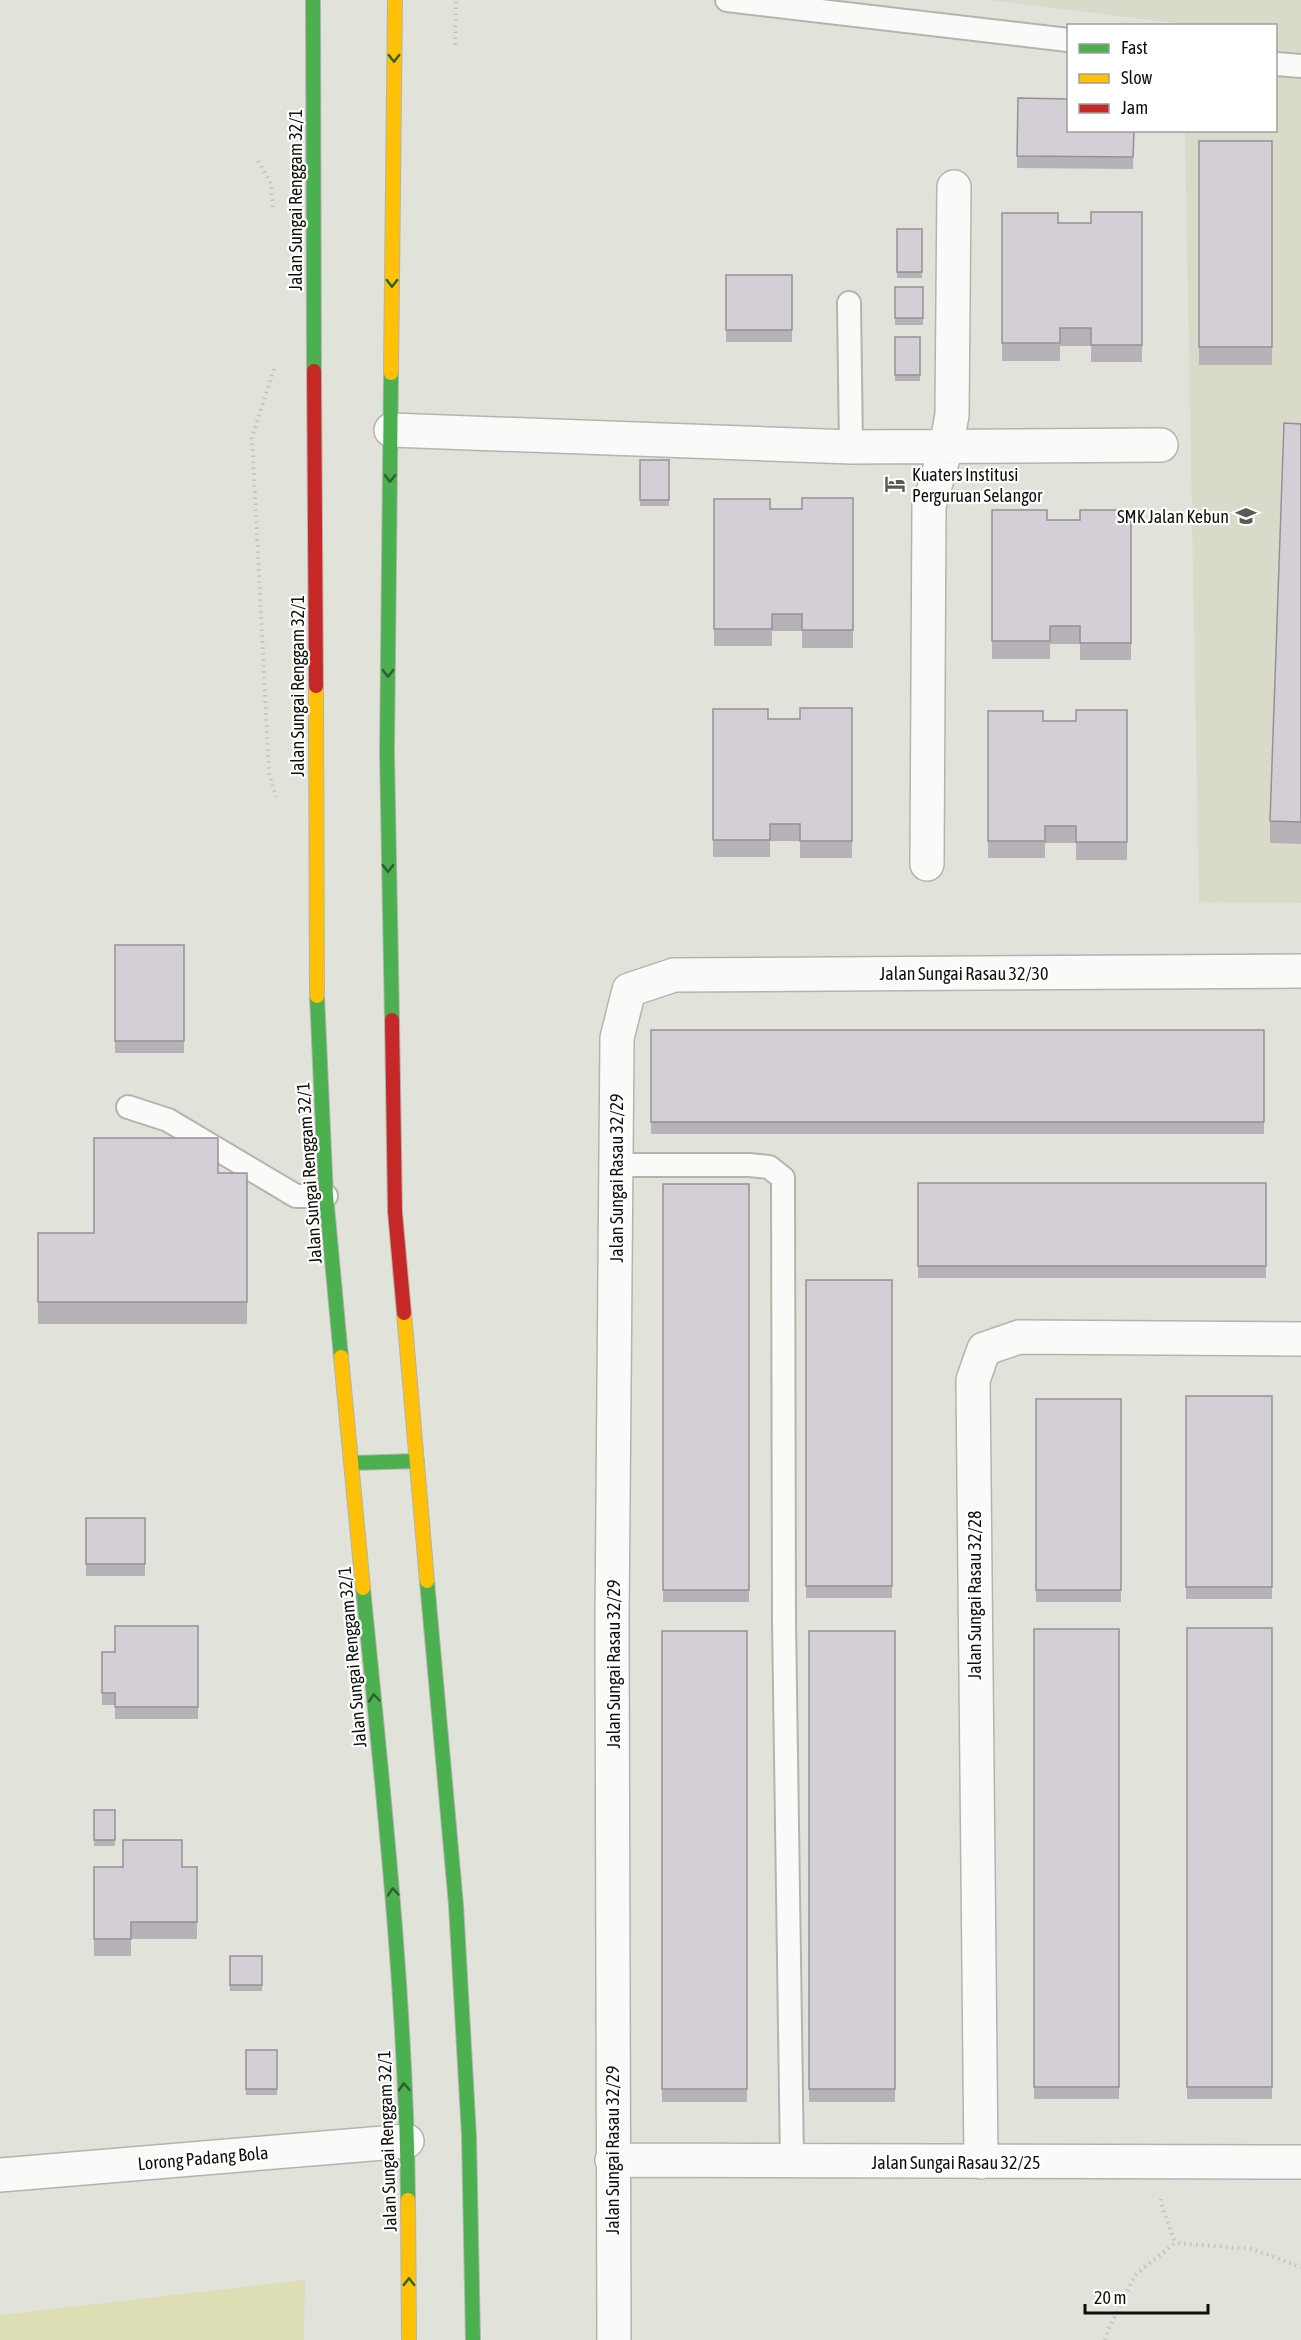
<svg xmlns="http://www.w3.org/2000/svg" width="1301" height="2340" font-family="'Asap Condensed',sans-serif">
<style>
.built{fill:#d9daca}
.green{fill:#dddeb4}
.lines{fill:none;stroke-linecap:round;stroke-linejoin:round}
.lane-casing{stroke:#b3b4ae;stroke-width:26}
.street-casing{stroke:#b3b4ae;stroke-width:36}
.fast-casing{stroke:#b3b4ae;stroke-width:16}
.slow-casing{stroke:#b3b4ae;stroke-width:16}
.jam-casing{stroke:#b3b4ae;stroke-width:16}
.path{stroke:#c2c3bf;stroke-width:4;stroke-dasharray:1.5 4.5;stroke-linecap:butt}
.lane{stroke:#fafbf9;stroke-width:22}
.street{stroke:#fafbf9;stroke-width:33}
.fast{stroke:#4caf50;stroke-width:14}
.slow{stroke:#ffc107;stroke-width:14}
.jam{stroke:#c62828;stroke-width:14}
.wall{fill:#b6b2b8}
.building{fill:#d4cfd6;stroke:#949196;stroke-width:1.5}
.oneway{stroke:#2e602e}
.labels{text-anchor:middle;dominant-baseline:central;stroke-width:4.5;stroke-linejoin:round;paint-order:stroke}
.street-label{font-size:18px;fill:#10100b;stroke:#fff}
.poi-label{font-size:18px;fill:#10100b;stroke:#fff;text-anchor:start}
</style>
<rect width="100%" height="100%" fill="#e1e2da"/>
<!-- built -->
<path class="built" d="M991 0H1301V903L1199 902 1185 131 1276 130V26L1184 25 1183 24Z"/>
<!-- green -->
<path class="green" d="M305 2280 304 2340H0V2315Z"/>
<g class="lines">
<!-- lane casing -->
<g class="lane-casing">
<path id="lane" d="M727 0 1068 40
M1276 64 1301 66
M849 303 851 447
M128 1107 168 1120 296 1196H326
M617 1165H749L769 1167 783 1178 784 1621 792 2162"/>
</g>
<!-- street casing -->
<g class="street-casing">
<path id="street" d="M391 430 851 447 1161 445
M927 864 929 506 946 448 952 415 954 187
M612 2160 1301 2162
M981 2162 973 1380 984 1349 1019 1337 1301 1339
M0 2175 407 2141
M614 2340 612 1621 617 1038 629 990 674 975 1301 971"/>
</g>
<!-- fast casing -->
<g class="fast-casing">
<path id="fast" d="M313 0 314 371
M391 373 387 752 392 1020
M317 996 326 1196 341 1357
M352 1463 417 1461
M427 1581 456 1905 469 2136 473 2340
M363 1588C383 1792 406 1996 408 2200"/>
</g>
<!-- slow casing -->
<g class="slow-casing">
<path id="slow" d="M391 373 395 0
M316 686 317 996
M404 1313 427 1581
M341 1357 363 1588
M408 2200 409 2340"/>
</g>
<!-- jam casing -->
<g class="jam-casing">
<path id="jam" d="M314 371 316 686
M392 1020 395 1212 404 1313"/>
</g>
<!-- path -->
<path class="path" d="M455 45 456 0
M258 161 271 183 273 211
M274 369 252 437 269 773 276 797
M1161 2199V2203L1175 2243
M1105 2340 1108 2330 1135 2275 1175 2243 1252 2249 1301 2267"/>
<!-- lane -->
<use href="#lane" class="lane"/>
<!-- street -->
<use href="#street" class="street"/>
<!-- fast -->
<use href="#fast" class="fast"/>
<!-- slow -->
<use href="#slow" class="slow"/>
<!-- jam -->
<use href="#jam" class="jam"/>
</g>
<!-- wall -->
<path class="wall" d="M1018 98 1134 130 1133 169 1017 168Z
M1199 141H1272V365H1199Z
M1142 212V362H1091V346H1060V361H1002V213L1058 223H1091Z
M897 229H922V278H897Z
M726 275H792V342H726Z
M895 287H923V325H895Z
M895 337H920V381H895Z
M1301 424V844L1270 843V821Z
M640 460H669V506H640Z
M853 498V648H802V631H772V646H714V499L770 509H802Z
M992 510 1047 520H1080L1131 510V660H1080V644H1050V659H992Z
M852 708V858H800V841H770V857H713V709L768 719H800Z
M1127 710V860H1076V843H1045V858H988V711L1043 721H1076Z
M115 945H184V1053H115Z
M651 1030H1264V1134H651Z
M218 1173H247V1324H38V1233H94Z
M918 1183H1266V1278H918Z
M663 1184H749V1602H663Z
M806 1280H892V1598H806Z
M1186 1396H1272V1599H1186Z
M1036 1399H1121V1602H1036Z
M86 1518H145V1576H86Z
M198 1626V1719H115V1705H102V1652H115Z
M1187 1628H1272V2099H1187Z
M1034 1629H1119V2099H1034Z
M662 1631H747V2102H662Z
M809 1631H895V2102H809Z
M94 1810H115V1846H94Z
M94 1867H197V1939H131V1956H94Z
M230 1956H262V1991H230Z
M246 2050H277V2095H246Z"/>
<!-- building -->
<path class="building" d="M1018 98 1068 99V130H1134L1133 157 1017 156Z
M1199 141H1272V347H1199Z
M1091 212H1142V345H1091V328H1060V343H1002V213H1058V223H1091Z
M897 229H922V272H897Z
M726 275H792V330H726Z
M895 287H923V318H895Z
M895 337H920V375H895Z
M1284 423 1301 424V822L1270 821Z
M640 460H669V500H640Z
M802 498H853V630H802V614H772V629H714V499H770V509H802Z
M992 510H1047V520H1080V510H1131V643H1080V626H1050V641H992Z
M800 708H852V841H800V824H770V840H713V709H768V719H800Z
M1076 710H1127V842H1076V826H1045V841H988V711H1043V721H1076Z
M115 945H184V1041H115Z
M651 1030H1264V1122H651Z
M94 1138H218V1173H247V1302H38V1233H94Z
M918 1183H1266V1266H918Z
M663 1184H749V1590H663Z
M806 1280H892V1586H806Z
M1186 1396H1272V1587H1186Z
M1036 1399H1121V1590H1036Z
M86 1518H145V1564H86Z
M115 1626H198V1707H115V1693H102V1652H115Z
M1187 1628H1272V2087H1187Z
M1034 1629H1119V2087H1034Z
M662 1631H747V2089H662Z
M809 1631H895V2089H809Z
M94 1810H115V1840H94Z
M123 1840H182V1867H197V1922H131V1939H94V1867H123Z
M230 1956H262V1985H230Z
M246 2050H277V2089H246Z"/>
<!-- one-way arrows -->
<defs><path id="oneway-chevron" d="M-2-3.5L2.5 0L-2 3.5" fill="none" stroke-width="1.6" stroke-linecap="round" stroke-linejoin="round" transform="scale(1.5)"/></defs>
<g class="oneway">
<use href="#oneway-chevron" transform="translate(394 58) rotate(90)"/>
<use href="#oneway-chevron" transform="translate(392 283) rotate(91)"/>
<use href="#oneway-chevron" transform="translate(390 478) rotate(91)"/>
<use href="#oneway-chevron" transform="translate(388 673) rotate(91)"/>
<use href="#oneway-chevron" transform="translate(388 868) rotate(89)"/>
<use href="#oneway-chevron" transform="translate(374 1698) rotate(-95)"/>
<use href="#oneway-chevron" transform="translate(393 1892) rotate(-95)"/>
<use href="#oneway-chevron" transform="translate(404 2087) rotate(-93)"/>
<use href="#oneway-chevron" transform="translate(409 2282) rotate(-91)"/>
</g>
<!-- icons -->
<defs>
<g id="hotel-bare" transform="scale(1.62)"><path d="M-6-4.5h1.5V1H6V5H4.5V3h-9V5H-6ZM-4 0a1.8 1.8 0 1 1 3.6 0ZM.5 0V-2.5h3Q6-2.5 6 0Z" fill="#595a53" stroke="#fff" stroke-width="2.5" paint-order="stroke"/></g>
<g id="school-bare" transform="scale(1.62)"><path d="M0-5L7-2L0 1L-7-2ZM-4 1L0 2.5L4 1V4Q0 6-4 4Z" fill="#595a53" stroke="#fff" stroke-width="2.5" paint-order="stroke"/></g>
</defs>
<g fill-rule="evenodd">
<use href="#hotel-bare" x="895" y="484"/>
<use href="#school-bare" x="1246" y="516"/>
</g>
<g class="labels">
<!-- street labels -->
<g class="street-label">
<text transform="translate(295 200) rotate(-90)">Jalan Sungai Renggam 32/1</text>
<text transform="translate(297 686) rotate(-90)">Jalan Sungai Renggam 32/1</text>
<text x="964" y="973">Jalan Sungai Rasau 32/30</text>
<text transform="translate(309 1173) rotate(-94)">Jalan Sungai Renggam 32/1</text>
<text transform="translate(616 1178) rotate(-90)">Jalan Sungai Rasau 32/29</text>
<text transform="translate(974 1595) rotate(-90)">Jalan Sungai Rasau 32/28</text>
<text transform="translate(352 1657) rotate(-95)">Jalan Sungai Renggam 32/1</text>
<text transform="translate(613 1664) rotate(-90)">Jalan Sungai Rasau 32/29</text>
<text transform="translate(387 2141) rotate(-92)">Jalan Sungai Renggam 32/1</text>
<text transform="translate(612 2150) rotate(-90)">Jalan Sungai Rasau 32/29</text>
<text transform="translate(203 2158) rotate(-5)">Lorong Padang Bola</text>
<text x="956" y="2162">Jalan Sungai Rasau 32/25</text>
</g>
<!-- poi labels -->
<g class="poi-label">
<text x="912" y="474">Kuaters Institusi<tspan x="912" dy="21">Perguruan Selangor</tspan></text>
<text x="1229" y="516" text-anchor="end">SMK Jalan Kebun</text>
</g>
</g>
<!-- legend -->
<rect x="1067" y="24" width="210" height="108" fill="#ffffff" stroke="#9f9f9d" stroke-width="1.5"/>
<rect x="1079" y="44" width="30" height="9" fill="#4caf50" stroke="#9f9f9d" stroke-width="1.5"/>
<text x="1121" y="54" font-size="18" fill="#10100b">Fast</text>
<rect x="1079" y="74" width="30" height="9" fill="#ffc107" stroke="#9f9f9d" stroke-width="1.5"/>
<text x="1121" y="84" font-size="18" fill="#10100b">Slow</text>
<rect x="1079" y="104" width="30" height="9" fill="#c62828" stroke="#9f9f9d" stroke-width="1.5"/>
<text x="1121" y="114" font-size="18" fill="#10100b">Jam</text>
<!-- scale -->
<path d="M1085 2304v9h123v-9" fill="none" stroke="#10100b" stroke-width="3"/>
<text x="1094" y="2304" font-size="18" fill="#10100b" stroke="#ffffff" stroke-width="4.5" paint-order="stroke">20 m</text>
</svg>
